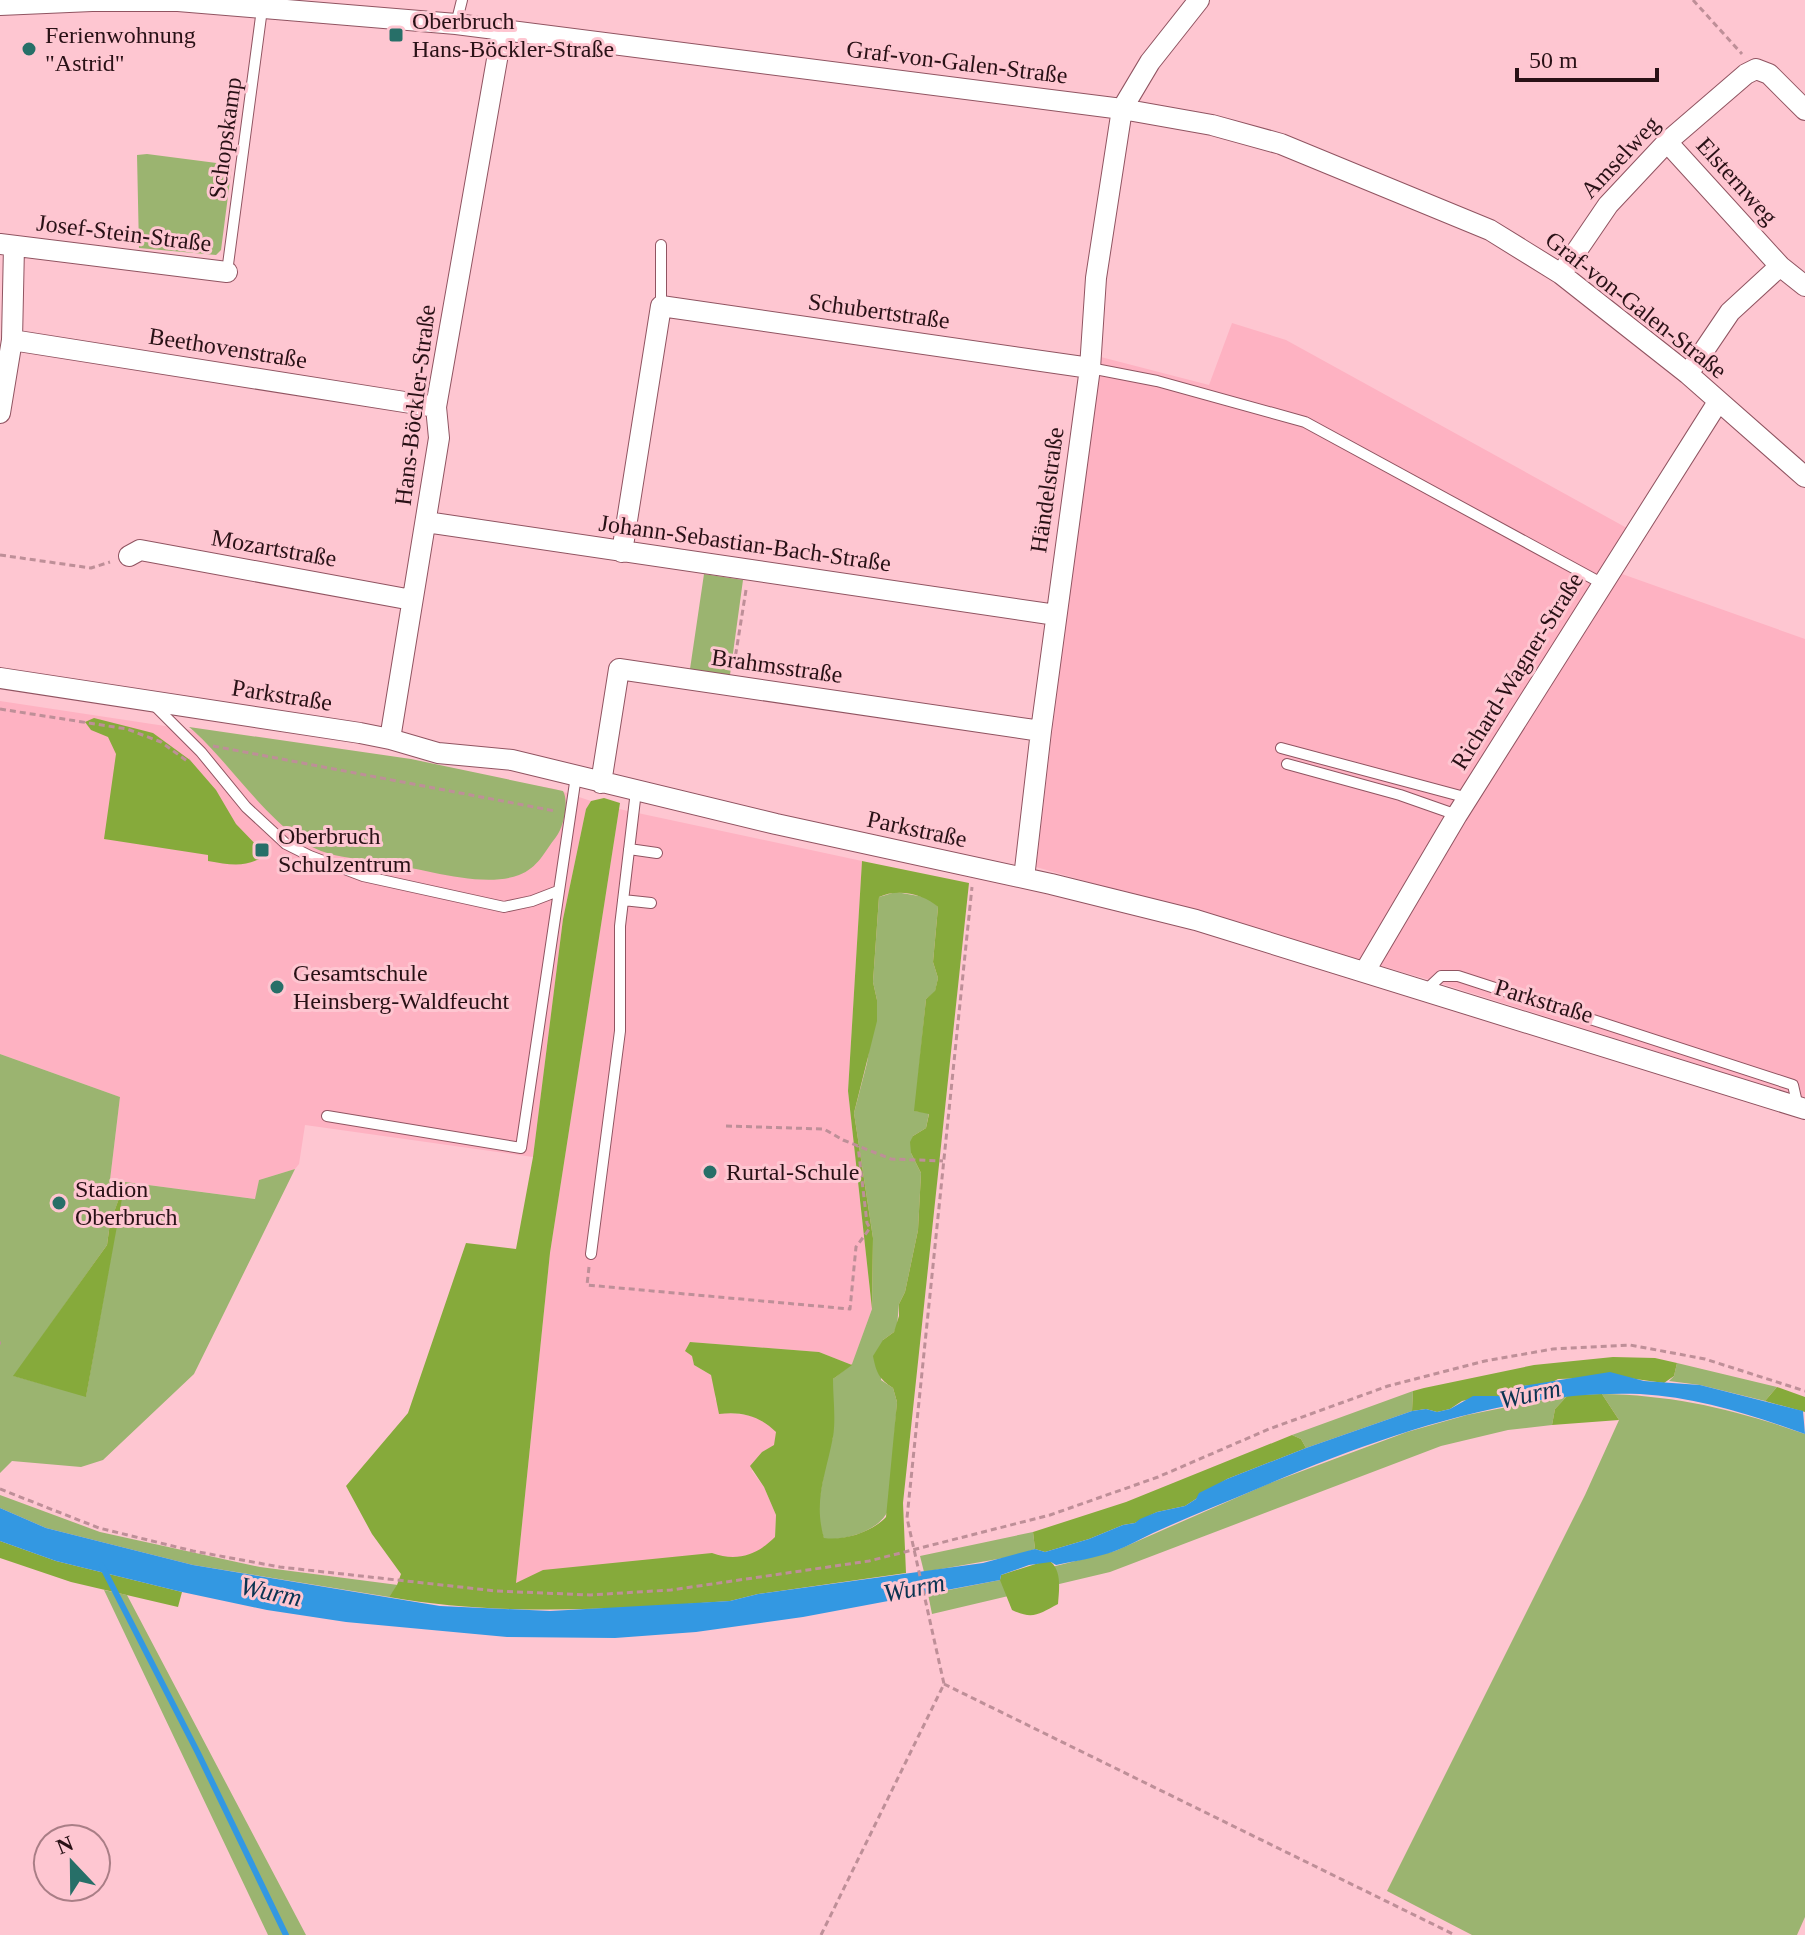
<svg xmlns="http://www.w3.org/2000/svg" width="1805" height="1935" font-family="Georgia,serif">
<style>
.built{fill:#feb2c2}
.green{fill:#9bb470;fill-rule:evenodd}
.forest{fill:#86aa3b}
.water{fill:#3398e2}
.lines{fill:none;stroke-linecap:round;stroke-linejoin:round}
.stream{stroke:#3398e2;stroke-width:6}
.lane-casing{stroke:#905461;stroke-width:12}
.street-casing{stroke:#905461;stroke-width:22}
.path{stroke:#be8f98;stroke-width:3;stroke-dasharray:6 4;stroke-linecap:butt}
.lane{stroke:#fff;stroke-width:10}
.street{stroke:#fff;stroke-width:20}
.poi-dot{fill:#276f68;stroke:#fec6d1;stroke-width:3}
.labels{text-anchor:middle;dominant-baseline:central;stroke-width:6;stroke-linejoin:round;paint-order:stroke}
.poi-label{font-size:24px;fill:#291116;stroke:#fec6d1;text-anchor:start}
.street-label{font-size:24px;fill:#291116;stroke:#fec6d1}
.water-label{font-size:26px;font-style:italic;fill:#0a3351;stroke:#fec6d1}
</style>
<rect width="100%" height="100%" fill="#fec6d1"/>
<!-- built -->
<path class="built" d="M1232 323 1286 340 1645 538 1622 574 1805 639V1098L1430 980 1036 867 1097 356 1209 385Z
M0 701 338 752 555 789 591 801 586 809 563 919 533 1157 305 1125 299 1164 295 1169 259 1180 256 1199 110 1180 120 1097 0 1054Z
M619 809 862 861 848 1091 872 1309 852 1365 819 1352 690 1342 694 1365 711 1375 715 1388V1399L729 1413 747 1415 764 1420 776 1432 775 1445 762 1452 752 1471 764 1487 776 1515 775 1537 790 1565 516 1583 550 1253Z"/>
<!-- green -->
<path class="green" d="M147 154 232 165 221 250 216 255 139 248 137 155Z
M704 574 743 580 730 675 690 669Z
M189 727 411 759 563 791C569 801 564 827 556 837 545 851 538 868 519 875 482 889 420 868 381 862 362 859 339 858 321 851 272 832 230 761 189 727Z
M896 892 930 898 938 907 933 962 938 978 935 992 926 999 915 1111 929 1113 926 1128 913 1136 911 1153 921 1173 918 1230 905 1292 899 1304 897 1326 894 1332 883 1340 881 1380 893 1388 897 1402 889 1508C882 1530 846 1541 824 1539L819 1522V1501L828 1451 833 1437V1379L852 1364 872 1309 873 1238 854 1113 867 1063 877 1000 873 982 879 897Z
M0 1054 120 1097 110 1180 255 1199 259 1180 295 1169 194 1374 103 1460 81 1467 12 1461 0 1473ZM123 1188 86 1396 14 1376 107 1245 110 1223Z
M1677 1363 1777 1387 1765 1401 1700 1385 1669 1381 1674 1376Z
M1413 1391 1412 1411 1306 1448 1301 1439 1292 1435Z
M1602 1394C1675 1395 1736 1410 1805 1434V1917L1797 1935H1472L1387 1891 1585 1495 1619 1420Z
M1568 1395 1555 1409 1552 1425 1508 1430 1441 1446 1110 1572 932 1614 928 1594 1000 1580 1115 1551 1270 1483 1407 1432 1467 1415Z
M0 1495 100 1532 260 1567 398 1585 389 1597 193 1565 46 1528 0 1508Z
M1033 1532 1035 1549 1015 1556 924 1572 920 1556Z
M104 1590 127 1595 306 1935H268Z"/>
<!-- forest -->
<path class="forest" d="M94 718 153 733 190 760 216 790 236 824 266 855C247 868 231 865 208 861V855L104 839 116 754 108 737 91 730 85 722Z
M604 798 620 803 550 1253 516 1583 543 1570 712 1553C737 1562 757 1555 775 1537L776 1515 764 1487 750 1466 762 1452 774 1445 776 1432C760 1416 741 1411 719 1414L711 1375 694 1365 692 1356 685 1351 690 1342 819 1352 852 1365 833 1379C833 1398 836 1419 833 1437 826 1474 813 1501 824 1538 844 1541 872 1532 886 1517L897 1402 893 1388C879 1379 876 1372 873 1356L883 1340 894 1332 899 1316V1304L905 1292 918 1230 921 1173 911 1153 910 1142 913 1136 926 1128 929 1114 914 1111 926 999 935 991 938 978 933 962 938 907C925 894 897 888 879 897L873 982 877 1000V1021L854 1113 873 1238 872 1309 848 1091 862 861 969 883 903 1503 906 1573 758 1594 730 1601C616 1609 502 1617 389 1597L397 1585 401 1574 372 1534 346 1486 408 1413 466 1243 516 1249 533 1157 563 919 586 809 591 801Z
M125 1182 86 1397 13 1376 107 1245 110 1223Z
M1613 1357 1655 1358 1677 1363 1674 1376 1664 1383 1621 1377 1558 1379 1549 1384 1522 1386 1501 1396H1483L1462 1401 1450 1409 1437 1412 1426 1409 1412 1411 1413 1391 1424 1388 1534 1365Z
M1777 1387 1805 1397V1412L1765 1401Z
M1602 1394 1619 1420 1552 1425 1555 1409 1568 1395Z
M1292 1435 1301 1439 1306 1448 1227 1479 1185 1506 1157 1512 1135 1523 1123 1525 1089 1539 1045 1552 1035 1549 1033 1532 1126 1502Z
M0 1541 56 1561 182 1592 178 1607 71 1582 0 1558Z
M1042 1562H1051C1062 1572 1059 1590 1058 1604 1039 1614 1033 1620 1012 1610L1000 1580 1001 1575Z"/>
<!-- water -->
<path class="water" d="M1610 1372 1644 1381 1700 1385 1803 1411 1805 1434C1752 1415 1697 1397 1640 1394 1513 1389 1376 1438 1259 1488 1224 1503 1188 1517 1153 1533 1140 1539 1128 1546 1115 1551 1096 1558 1075 1561 1056 1565L1051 1562 1029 1565 1001 1575 1000 1580 803 1617 696 1632 615 1638 507 1637 346 1622 267 1610 182 1592 56 1561 0 1541V1508L46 1528 193 1565 440 1606 550 1611 730 1601 758 1594 983 1563 1035 1549 1045 1552 1089 1539 1123 1525 1135 1523 1140 1519 1157 1512 1185 1506 1196 1499 1199 1493 1227 1479 1306 1448 1412 1411 1426 1409 1437 1412 1450 1409 1473 1396H1501L1522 1386Z"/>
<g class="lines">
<!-- stream -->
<path class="stream" d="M102 1566 198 1753 286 1935"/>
<!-- lane casing -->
<g class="lane-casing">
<path id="lane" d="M456 24 462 0
M227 272 262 9
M661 306V245
M1090 368 1157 381 1305 422 1603 584
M153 704 201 752 246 807 286 844 310 856 363 876 504 907 532 901 558 891
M1281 748 1468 798
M1287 764 1400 795 1457 815
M629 849 657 853
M623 900 651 903
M1425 991 1441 976H1458L1793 1085 1798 1107
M327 1116 521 1148 576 776
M591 1254 620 1031V926L636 791"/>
</g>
<!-- street casing -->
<g class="street-casing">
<path id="street" d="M0 5 92 1H178L456 24 1122 109 1212 125 1281 144 1490 230 1561 274 1688 374 1805 477
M1667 142 1780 266 1805 286
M0 244 227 272
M1561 274 1608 205 1667 142 1746 74 1756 69 1769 74 1805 110
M12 340 436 407
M1688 374 1730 312 1780 266
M0 413 12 340 14 246
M426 522 1056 615
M622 552 661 306 1090 368
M129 556 140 550 412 600
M0 678 360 733 390 739 438 753 512 760 776 824 1051 884 1196 920 1805 1109
M390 739 439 438 436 407 502 31
M601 783 619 669 1041 731
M1024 878 1041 731 1090 368 1096 278 1122 109 1150 62 1199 0
M1365 971 1457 815 1718 402"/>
</g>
<!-- path -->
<path class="path" d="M1693 0 1742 54
M0 555 91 568 110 562
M734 665 746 590
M0 709 127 729 161 742 187 761 190 760
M213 746 555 811
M726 1126 824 1129 843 1140 891 1159 943 1161
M589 1267 587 1285 850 1309 856 1247 870 1228 867 1223 858 1146
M0 1343H1
M0 1489 99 1528 193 1551 280 1567 496 1591 590 1595 671 1590 869 1561 1050 1515 1158 1477 1269 1429 1388 1386 1485 1361 1553 1349 1630 1345 1705 1359 1805 1391
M944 1684 1455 1935
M821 1935 944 1684 907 1518 972 887"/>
<!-- lane -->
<use href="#lane" class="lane"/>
<!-- street -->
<use href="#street" class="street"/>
</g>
<!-- markers -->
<g class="poi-dot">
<rect x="388" y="27" width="16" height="16" rx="4"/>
<circle cx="29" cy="49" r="8"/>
<rect x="254" y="842" width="16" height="16" rx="4"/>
<circle cx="277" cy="987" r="8"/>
<circle cx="710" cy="1172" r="8"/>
<circle cx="59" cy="1203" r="8"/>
</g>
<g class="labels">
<!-- poi labels -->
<g class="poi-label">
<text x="412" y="21">Oberbruch<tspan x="412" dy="28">Hans-Böckler-Straße</tspan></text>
<text x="45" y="35">Ferienwohnung<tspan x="45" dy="28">"Astrid"</tspan></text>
<text x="278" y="836">Oberbruch<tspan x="278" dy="28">Schulzentrum</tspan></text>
<text x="293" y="973">Gesamtschule<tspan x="293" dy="28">Heinsberg-Waldfeucht</tspan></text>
<text x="726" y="1172">Rurtal-Schule</text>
<text x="75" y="1189">Stadion<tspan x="75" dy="28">Oberbruch</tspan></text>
</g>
<!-- street labels -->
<g class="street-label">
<text transform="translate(957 62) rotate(7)">Graf-von-Galen-Straße</text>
<text transform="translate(225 138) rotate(-82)">Schopskamp</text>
<text transform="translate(1620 157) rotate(-47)">Amselweg</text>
<text transform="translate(1737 181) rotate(48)">Elsternweg</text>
<text transform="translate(124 233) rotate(7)">Josef-Stein-Straße</text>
<text transform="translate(1636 305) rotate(38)">Graf-von-Galen-Straße</text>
<text transform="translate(879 311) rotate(8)">Schubertstraße</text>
<text transform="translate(228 348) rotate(9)">Beethovenstraße</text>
<text transform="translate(415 405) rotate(-83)">Hans-Böckler-Straße</text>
<text transform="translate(1047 490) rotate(-82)">Händelstraße</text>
<text transform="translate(745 543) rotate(8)">Johann-Sebastian-Bach-Straße</text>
<text transform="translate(274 548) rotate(10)">Mozartstraße</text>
<text transform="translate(777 666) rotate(8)">Brahmsstraße</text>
<text transform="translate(1517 671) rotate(-58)">Richard-Wagner-Straße</text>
<text transform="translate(282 695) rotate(9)">Parkstraße</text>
<text transform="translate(917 829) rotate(12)">Parkstraße</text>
<text transform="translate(1544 1001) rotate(17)">Parkstraße</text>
</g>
<!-- water labels -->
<g class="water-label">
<text transform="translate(1530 1394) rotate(-12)">Wurm</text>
<text transform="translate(914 1588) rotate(-11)">Wurm</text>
<text transform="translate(271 1592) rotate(12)">Wurm</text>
</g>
</g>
<!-- north arrow -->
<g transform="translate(72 1863) rotate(338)"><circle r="38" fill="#fec6d1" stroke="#a97e86" stroke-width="2"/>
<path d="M0-6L14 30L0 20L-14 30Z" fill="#276f68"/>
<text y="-12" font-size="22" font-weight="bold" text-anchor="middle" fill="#291116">N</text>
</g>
<!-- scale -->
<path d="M1517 68v12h140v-12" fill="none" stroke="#291116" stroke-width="4"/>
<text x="1529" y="68" font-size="24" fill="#291116" stroke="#fec6d1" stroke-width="6" paint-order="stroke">50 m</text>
</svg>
